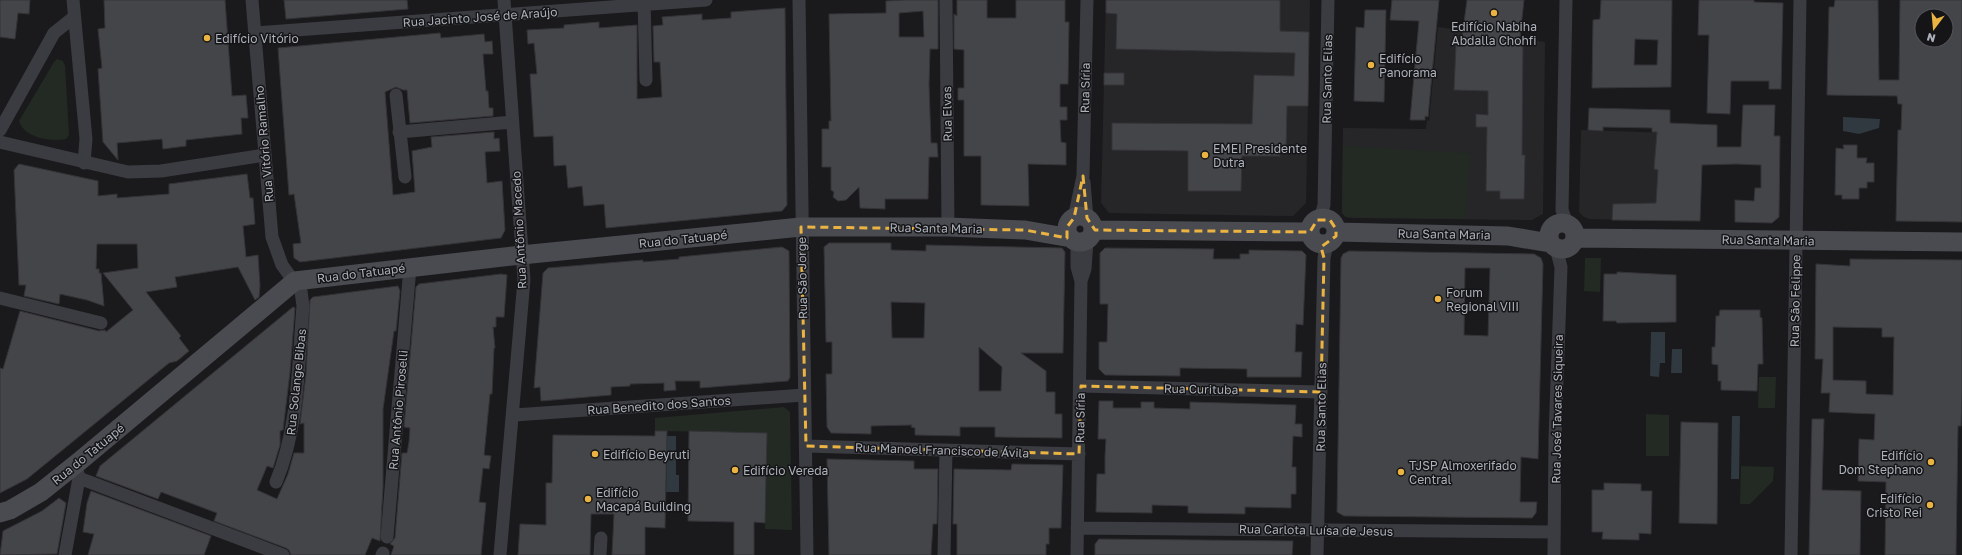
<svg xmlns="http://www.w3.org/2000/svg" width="1962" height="555" font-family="'Golos Text',sans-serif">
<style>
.built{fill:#262629}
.green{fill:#222a23}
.water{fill:#303940}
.building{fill:#444549;stroke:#343438;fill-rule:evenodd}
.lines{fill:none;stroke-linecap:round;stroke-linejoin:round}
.street{stroke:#3b3c41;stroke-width:13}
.secondary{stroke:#494b51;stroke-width:19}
.marked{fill:none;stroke:#ebb442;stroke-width:3;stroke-dasharray:8 5;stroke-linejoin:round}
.poi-dot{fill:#ebb442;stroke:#151517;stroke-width:1.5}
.labels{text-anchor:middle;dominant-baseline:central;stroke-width:3;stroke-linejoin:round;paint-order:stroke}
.street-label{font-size:12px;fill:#adb1bb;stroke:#151517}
.poi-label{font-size:12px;fill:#adb1bb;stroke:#151517;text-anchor:start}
</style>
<rect width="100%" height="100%" fill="#1a1a1c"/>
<!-- built -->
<path class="built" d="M1106 0H1310L1306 203 1293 216 1109 213 1101 203Z
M1438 27 1545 42 1543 214 1532 220 1352 218 1346 217 1342 213 1343 128 1426 129 1427 120 1429 121Z
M1581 130 1670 133 1666 221 1590 219 1584 217 1579 212Z"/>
<!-- green -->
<path class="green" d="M57 59 63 61 65 66 69 135 66 139C51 142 24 138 19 121L54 62Z
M1343 146 1470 153 1465 219 1346 217 1342 213Z
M1585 258H1601L1600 292 1584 291Z
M1759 377H1776L1775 408H1758Z
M784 407 790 412 792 530 765 529 766 433 661 431 655 479V418Z
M1646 414 1669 415V456H1646Z
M1741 466 1774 467 1773 481 1750 504H1740Z"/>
<!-- water -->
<path class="water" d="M1843 117 1880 119 1879 128 1859 134 1843 131Z
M1651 332H1665V363H1660L1659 377 1650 376Z
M1672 349H1682V373H1671Z
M1732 416H1740L1739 479H1731Z
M664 436H676V475H679V492H666L667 459 663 458Z"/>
<!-- building -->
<path class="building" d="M0 0H30L29 14 18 13 15 39 0 37Z
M104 0H225L232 96 246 95 248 118H241L242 134 186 140V146L163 149 162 139 117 143 118 160 103 142 98 69 102 68 98 29 105 28Z
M284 0H407L408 9 286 19Z
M904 0H938V49H930L929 85 931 143H937L938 157H929L928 199H885V209L860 208 859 187 846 200 838 201 833 197 834 192 831 190V167H822V129H829V121H831L829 14 886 13V1ZM923 11 924 37H899V13Z
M957 0H987V18H1016V0H1065V22H1069L1068 84H1060V107H1067V120H1060L1061 142 1066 143V165L1028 164 1029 206 981 205V156H964V100H958V88H964V50L954 49V14L957 16Z
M1106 0H1280V31L1309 32 1308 106H1287L1286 149H1280V156H1242L1241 191H1188V151L1112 150V123L1252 124 1254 75 1294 76 1295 53 1116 49 1117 14 1106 13Z
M1392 0H1439L1428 117 1425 116V120H1410L1419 21 1390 20Z
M1467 0H1524L1519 46H1523L1522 155H1525L1524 199H1500V191H1486L1487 127H1476V114L1488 115V91L1454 90 1456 45H1461Z
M1601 0H1672L1671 87 1592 88 1593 20 1600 19ZM1635 39 1658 40 1657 65H1634Z
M1699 0H1754V2L1783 3 1781 89H1769V81H1731L1730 114 1707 113 1709 35H1698Z
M1835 0H1878L1879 80H1899L1900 0H1962V222L1896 221 1898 130H1901L1902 104H1898L1897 96 1827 95 1829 7H1834ZM1922 16H1946V40H1922Z
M785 8 787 205 782 211 606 228 604 204 584 206 582 186 568 188 566 165 554 166 553 136 534 137 530 74H537L534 43 528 44 527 30 564 28V25L599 22V28L637 25V99L662 97 660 62H654L653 26 663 25 662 17 702 14V20L731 18V12Z
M1365 10H1386L1384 102 1354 101 1356 27 1364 28Z
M440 33 441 38 484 34 485 42 492 41 493 54H483L486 91H488L489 108H493V116L410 123 407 90H403L396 87 385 92 393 195 415 192 412 151 432 147 431 137 494 132V139L499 138 500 151 485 152 487 183 502 181 505 230 501 238 300 262 294 258 293 244 301 243 294 194 289 195 278 48Z
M1104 73H1124V85H1104Z
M1743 105H1775L1774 136H1780L1779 217 1772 223 1735 222V200L1754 201 1755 188H1761V165L1736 164 1702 165 1700 221 1612 220 1613 204 1656 203 1658 170 1654 169 1657 132H1652V128L1603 127V131L1588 130 1589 108 1670 110V123L1717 125V147H1741Z
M1843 145H1857V158H1867L1866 163H1874V182H1867V188H1859V199H1842V195H1835L1836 148 1844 149Z
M19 164 98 181V196L117 194V198L169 194V184L247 174 250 198H253L255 224 243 226 246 257 258 255 260 286 259 297 255 300 238 267 175 277 177 287 146 292 181 336 179 338 189 351 177 361 169 363 27 479 0 493V368L3 369 20 311 99 331 105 330 106 332 133 310 103 273 138 268 137 244H97L96 269H99V273H101L104 306 87 300 60 294 59 304 24 296 26 285H19L14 170Z
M829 243H891V250L926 251V245L1062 248 1065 252 1063 353H1021L1046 371V392H1055V414H1062V438L995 437V427H960V436L915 435V428L911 427 912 425 871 426V434L831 433 827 427 826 374H832V342H826L824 247ZM891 302 925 303 924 338H892ZM979 347 1002 367 1001 391H979Z
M782 247 789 251 790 377 788 381 700 388V381H675L676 390 664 391V383L630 384V386L611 387V395L541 401 540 387 534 388 543 273 548 268 643 260V262L679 259V257Z
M1105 248 1214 249 1213 259H1240V254H1249V250L1302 251 1306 255 1303 325 1296 324 1295 352H1302L1301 377H1247V369L1180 368V376L1105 375 1099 369V342H1107L1108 304H1100V253Z
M1349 251 1534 254 1541 258 1543 264 1538 459 1521 457 1520 502H1537L1536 513 1532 518 1344 516 1337 512 1341 258 1343 254ZM1465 268H1490L1488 336 1464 335Z
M1850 259 1962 260V394L1961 426H1958L1956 555H1885L1886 482 1858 481 1859 439 1874 440 1875 414 1829 412 1830 393H1821L1823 359H1815L1816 264 1850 266ZM1833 327 1882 328V337H1894L1893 395 1866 394V381L1833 380Z
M1617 272 1676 275V322L1617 323 1616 321H1603L1604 274H1617Z
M501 274 507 275 504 317H496V327H493L495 348H494L492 394H490L484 455 491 456 489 469 483 468 479 502 486 503 481 555H391L394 546 390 544 395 538 402 453H407L409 442 410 428 404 427 416 287 419 284Z
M398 286 400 291 396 331H394L383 409V487L380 541 372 538 365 555H291L289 550 286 548 214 521 217 513 161 492 158 499 96 476 100 466 293 307 295 308 290 372 283 430 280 431V445L273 468 267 466 257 490 277 499 288 474 294 453H304V423L300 424 306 374 310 300 313 297Z
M1720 310H1760V317L1762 318 1763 364H1758L1757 391 1721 390V381H1718V365L1712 364V347H1715L1716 316H1719Z
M1099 401H1113V408H1141V402H1154V408L1190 409V402L1296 405 1295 424H1302V437L1293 436 1292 467H1296V494H1291V508L1245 507V514L1188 513V506L1152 505V513L1096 512 1097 474H1105V456L1106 439H1098Z
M1812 419H1824L1822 490 1861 491 1860 555H1809Z
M1681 422 1718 423 1717 524 1679 523Z
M655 431H667L665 528 645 527V555H612L614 514H591L590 555H518L520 524 546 525V483H552L553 435 655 436Z
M689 431 767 433 765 523 754 522V555H734V522L688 521Z
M827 459 914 461V469H938L937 524H933L931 555H829Z
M1012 464 1063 465 1061 528H1049V544H1046V555H957V524H953L954 469 1011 470Z
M1604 483 1641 484V491H1652L1651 534 1639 533V540L1602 539 1603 532H1592V490H1604Z
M91 491 211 536 204 555H88L94 534 83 532 87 503Z
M59 498 66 503 57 554 0 555 3 531 42 511Z
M1099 539 1293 541 1292 555H1095V544Z"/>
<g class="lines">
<!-- street -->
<path class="street" d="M73 0 86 139 84 163
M252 0 272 237 282 265 301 291 303 306C298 365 299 427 276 482
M644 0 646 80
M799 0 807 555
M946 0 948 227
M1566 0 1562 210 1567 224
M255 33 706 0
M396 95 405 177
M0 130 54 33 74 17
M399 132 512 122
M0 142 128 172 161 171 265 155
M1084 182 1087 218
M1074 218 1083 176 1087 0
M1320 219 1324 205 1328 0
M1081 281 1085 269 1087 241
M0 298 101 323
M1081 386 1321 392
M514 415 804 395
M806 446 1079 454
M79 478 283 555
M1077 528 1554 532
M387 537 410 267
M65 555 79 478 77 470
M382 555 383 553
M500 555 524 280 504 0
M600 555 601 538
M944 555 946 450
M1077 555 1081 281 1077 267V242
M1317 555 1324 258 1327 244
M1554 555 1555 438 1561 267 1556 248
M1791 555 1800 0"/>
<!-- secondary -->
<path class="secondary" d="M1067 229a13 13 0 1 1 26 0a13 13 0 1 1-26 0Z
M1310 231a13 13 0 1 1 26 0a13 13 0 1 1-26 0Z
M1549 236a13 13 0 1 1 26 0a13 13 0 1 1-26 0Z
M1094 230 1310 232
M1336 232 1508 236 1550 243
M1575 238 1962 242
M0 513 10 510 41 492 81 460 295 281 521 255 801 227H948L1025 230 1071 238"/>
</g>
<!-- marked area -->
<path class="marked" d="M1083 176 1087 218 1095 230 1310 232 1317 220H1330L1336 229V236L1321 247 1324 258 1321 392 1081 386 1079 454 806 446 801 227 1025 230 1067 238V227L1074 218Z"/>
<!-- markers -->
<g class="poi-dot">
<circle cx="1494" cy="13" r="4"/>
<circle cx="207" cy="38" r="4"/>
<circle cx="1371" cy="65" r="4"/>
<circle cx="1205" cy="155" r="4"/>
<circle cx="1438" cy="299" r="4"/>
<circle cx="595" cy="454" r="4"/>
<circle cx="1931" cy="462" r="4"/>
<circle cx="735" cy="470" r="4"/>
<circle cx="1401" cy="472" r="4"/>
<circle cx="588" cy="499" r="4"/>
<circle cx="1930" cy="505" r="4"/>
</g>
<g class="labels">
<!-- street labels -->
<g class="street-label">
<text transform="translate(480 17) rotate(-4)">Rua Jacinto José de Araújo</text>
<text transform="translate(1327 79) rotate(-89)">Rua Santo Elias</text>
<text transform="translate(1085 88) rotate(-89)">Rua Síria</text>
<text transform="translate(947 114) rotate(-91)">Rua Elvas</text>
<text transform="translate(264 144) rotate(-95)">Rua Vitório Ramalho</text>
<text transform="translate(936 228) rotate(1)">Rua Santa Maria</text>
<text transform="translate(519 230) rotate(-93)">Rua Antônio Macedo</text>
<text transform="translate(1444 234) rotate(1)">Rua Santa Maria</text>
<text transform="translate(683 239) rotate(-6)">Rua do Tatuapé</text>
<text transform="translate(1768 240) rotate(1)">Rua Santa Maria</text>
<text transform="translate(361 273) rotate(-7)">Rua do Tatuapé</text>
<text transform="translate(802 278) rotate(-91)">Rua São Jorge</text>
<text transform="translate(1795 301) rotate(-89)">Rua São Felippe</text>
<text transform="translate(296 382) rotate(-84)">Rua Solange Bibas</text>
<text transform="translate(1201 389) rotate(1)">Rua Curituba</text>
<text transform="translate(659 405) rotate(-4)">Rua Benedito dos Santos</text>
<text transform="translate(1321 407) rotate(-89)">Rua Santo Elias</text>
<text transform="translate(1557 409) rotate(-89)">Rua José Tavares Siqueira</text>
<text transform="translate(398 410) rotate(-85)">Rua Antônio Piroselli</text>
<text transform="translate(1080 418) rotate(-89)">Rua Síria</text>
<text transform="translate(942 450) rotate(2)">Rua Manoel Francisco de Ávila</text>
<text transform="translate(88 454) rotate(-39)">Rua do Tatuapé</text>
<text transform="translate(1316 530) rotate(1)">Rua Carlota Luísa de Jesus</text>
</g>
<!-- poi labels -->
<g class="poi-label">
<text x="1494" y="26" text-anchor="middle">Edifício Nabiha<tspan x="1494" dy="14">Abdalla Chohfi</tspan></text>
<text x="215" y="38">Edifício Vitório</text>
<text x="1379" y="58">Edifício<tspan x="1379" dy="14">Panorama</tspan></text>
<text x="1213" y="148">EMEI Presidente<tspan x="1213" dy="14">Dutra</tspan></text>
<text x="1446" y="292">Forum<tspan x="1446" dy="14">Regional VIII</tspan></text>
<text x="603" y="454">Edifício Beyruti</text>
<text x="1923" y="455" text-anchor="end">Edifício<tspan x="1923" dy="14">Dom Stephano</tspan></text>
<text x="1409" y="465">TJSP Almoxerifado<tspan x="1409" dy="14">Central</tspan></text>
<text x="743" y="470">Edifício Vereda</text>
<text x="596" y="492">Edifício<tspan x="596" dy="14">Macapá Building</tspan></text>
<text x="1922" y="498" text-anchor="end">Edifício<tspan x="1922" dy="14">Cristo Rei</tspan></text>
</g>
</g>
<!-- north arrow -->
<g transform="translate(1934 28) rotate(196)"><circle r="19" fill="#151517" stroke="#525359"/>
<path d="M0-3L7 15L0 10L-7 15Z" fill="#ebb442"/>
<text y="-6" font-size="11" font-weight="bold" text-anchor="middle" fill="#adb1bb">N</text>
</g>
</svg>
